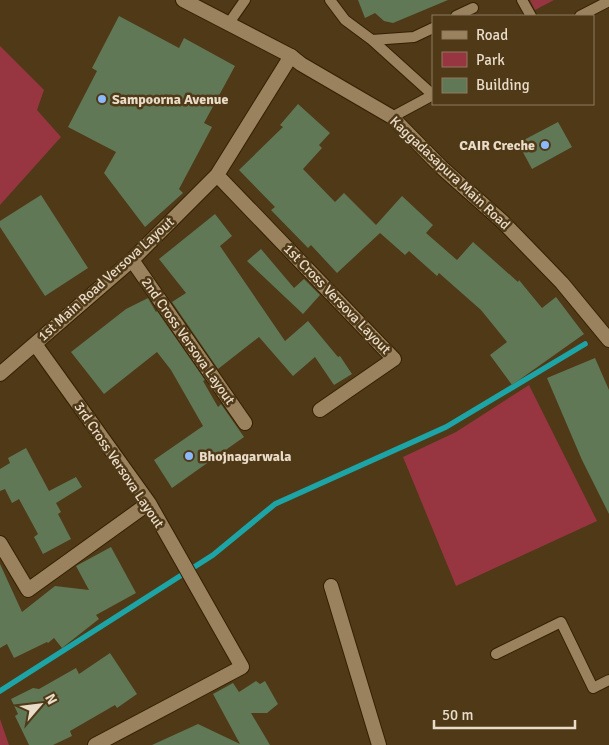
<svg xmlns="http://www.w3.org/2000/svg" width="609" height="745" font-family="Signika,sans-serif">
<style>
.green{fill:#973641}
.lines{fill:none;stroke-linecap:round;stroke-linejoin:round}
.stream{stroke:#1da4a7;stroke-width:5.5}
.building{fill:#607856}
.service-casing{stroke:#342000;stroke-width:12}
.minor-casing{stroke:#342000;stroke-width:16}
.secondary-casing{stroke:#342000;stroke-width:16}
.service{stroke:#9a825e;stroke-width:10}
.minor{stroke:#9a825e;stroke-width:14}
.secondary{stroke:#9a825e;stroke-width:14}
.poi-dot{fill:#8abafc;stroke:#4f3917;stroke-width:2}
.labels{text-anchor:middle;dominant-baseline:central;stroke-width:5;stroke-linejoin:round;paint-order:stroke}
.poi-label{font-size:14px;font-weight:bold;fill:#e9dcc9;stroke:#4f3917;text-anchor:start}
.street-label{font-size:14px;fill:#e9dcc9;stroke:#4f3917}
</style>
<rect width="100%" height="100%" fill="#4f3917"/>
<!-- green -->
<path class="green" d="M530 0H554L535 10Z
M0 46 44 90 37 110 61 137 0 205Z
M529 385 597 521 456 586 403 457 456 432Z
M0 719 9 745H0Z"/>
<g class="lines">
<!-- stream -->
<path class="stream" d="M0 691 213 555 275 504 446 427 585 344"/>
</g>
<!-- building -->
<path class="building" d="M358 0H448L393 23 384 21 375 13 365 18Z
M119 16 179 48 184 38 235 66 204 123 212 127 179 189 183 193 145 227 104 173 116 152 68 127 97 71 92 68Z
M298 104 330 133 319 145 322 148 303 169 335 202 344 193 376 225 402 196 433 225 426 233 457 260 473 242 518 282 519 280 542 308 556 297 584 334 512 385 490 355 507 342 481 310 439 273 437 276 409 251 405 255 380 233 337 273 311 245 308 248 271 210 275 207 239 170 283 127 280 125Z
M558 122 572 147 532 169 518 143Z
M41 195 88 268 45 296 0 227V221Z
M215 214 232 236 220 246 285 341 308 321 338 357 340 356 352 374 334 385 315 357 293 376 259 337 218 369 172 302 186 293 159 259Z
M261 249 294 288 304 279 320 295 303 314 247 261Z
M148 298 156 312 157 311 205 380 203 381 218 407 221 404 244 437 172 488 154 460 203 426 171 370 157 352 104 394 71 352 126 309Z
M595 358 609 390V514L582 460 547 378Z
M26 448 49 491 76 477 82 487 56 503 61 512 58 514 71 539 43 554 34 537 38 534 19 499 12 503 5 489 0 491V469L10 463 8 458Z
M111 547 136 593 96 615 99 619 62 648 54 638 48 643 47 642 14 658 7 644 0 648V564L22 612 55 586 89 590 76 566Z
M110 653 137 694 117 708 115 705 70 731 72 736 53 745H29L15 716 18 714 11 699 33 688 39 689 76 668 79 674Z
M256 681 260 684 265 681 278 704 267 713H251L270 745H152L198 724 240 744 213 694 233 683 239 692Z"/>
<g class="lines">
<!-- service casing -->
<g class="service-casing">
<path id="service" d="M330 0 345 20 372 40 414 37 433 28
M522 0 531 16
M456 16 473 8
M580 16 609 1
M229 23 245 0
M372 40 433 95
M392 117 433 95
M496 654 561 622 593 688 609 680"/>
</g>
<!-- minor casing -->
<g class="minor-casing">
<path id="minor" d="M217 175 394 359 320 410
M132 260 245 423
M35 344 149 503 242 667 95 745
M0 374 132 260 217 175 291 56
M0 543 28 590 149 503
M331 586 379 745"/>
</g>
<!-- secondary casing -->
<g class="secondary-casing">
<path id="secondary" d="M183 0 291 56 301 64 392 117 441 167 503 222 562 283 609 340"/>
</g>
<!-- service -->
<use href="#service" class="service"/>
<!-- minor -->
<use href="#minor" class="minor"/>
<!-- secondary -->
<use href="#secondary" class="secondary"/>
</g>
<!-- markers -->
<g class="poi-dot">
<circle cx="102" cy="99" r="5"/>
<circle cx="545" cy="145" r="5"/>
<circle cx="189" cy="456" r="5"/>
</g>
<g class="labels">
<!-- poi labels -->
<g class="poi-label">
<text x="112" y="99">Sampoorna Avenue</text>
<text x="535" y="145" text-anchor="end">CAIR Creche</text>
<text x="199" y="456">Bhojnagarwala</text>
</g>
<!-- street labels -->
<g class="street-label">
<text transform="translate(450 173) rotate(43)">Kaggadasapura Main Road</text>
<text transform="translate(106 279) rotate(-42)">1st Main Road Versova Layout</text>
<text transform="translate(337 299) rotate(46)">1st Cross Versova Layout</text>
<text transform="translate(188 341) rotate(55)">2nd Cross Versova Layout</text>
<text transform="translate(119 465) rotate(56)">3rd Cross Versova Layout</text>
</g>
</g>
<!-- legend -->
<rect x="432" y="15" width="162" height="90" fill="#4f3917" stroke="#8d7a5e"/>
<rect x="442" y="31" width="25" height="8" fill="#9a825e" stroke="#8d7a5e"/>
<text x="476" y="40" font-size="15" fill="#e9dcc9">Road</text>
<rect x="442" y="52" width="25" height="15" fill="#973641" stroke="#8d7a5e"/>
<text x="476" y="65" font-size="15" fill="#e9dcc9">Park</text>
<rect x="442" y="78" width="25" height="15" fill="#607856" stroke="#8d7a5e"/>
<text x="476" y="90" font-size="15" fill="#e9dcc9">Building</text>
<!-- north arrow -->
<g transform="translate(40 705) rotate(62)" stroke="#4f3917" stroke-width="4" paint-order="stroke">
<path d="M0-4L9 19L0 12L-9 19Z" fill="#e9dcc9"/>
<text y="-8" font-size="14" font-weight="bold" text-anchor="middle" fill="#e9dcc9">N</text>
</g>
<!-- scale -->
<path d="M434 720v8h141v-8" fill="none" stroke="#e9dcc9" stroke-width="2.5"/>
<text x="442" y="720" font-size="15" fill="#e9dcc9" stroke="#4f3917" stroke-width="4" paint-order="stroke">50 m</text>
</svg>
